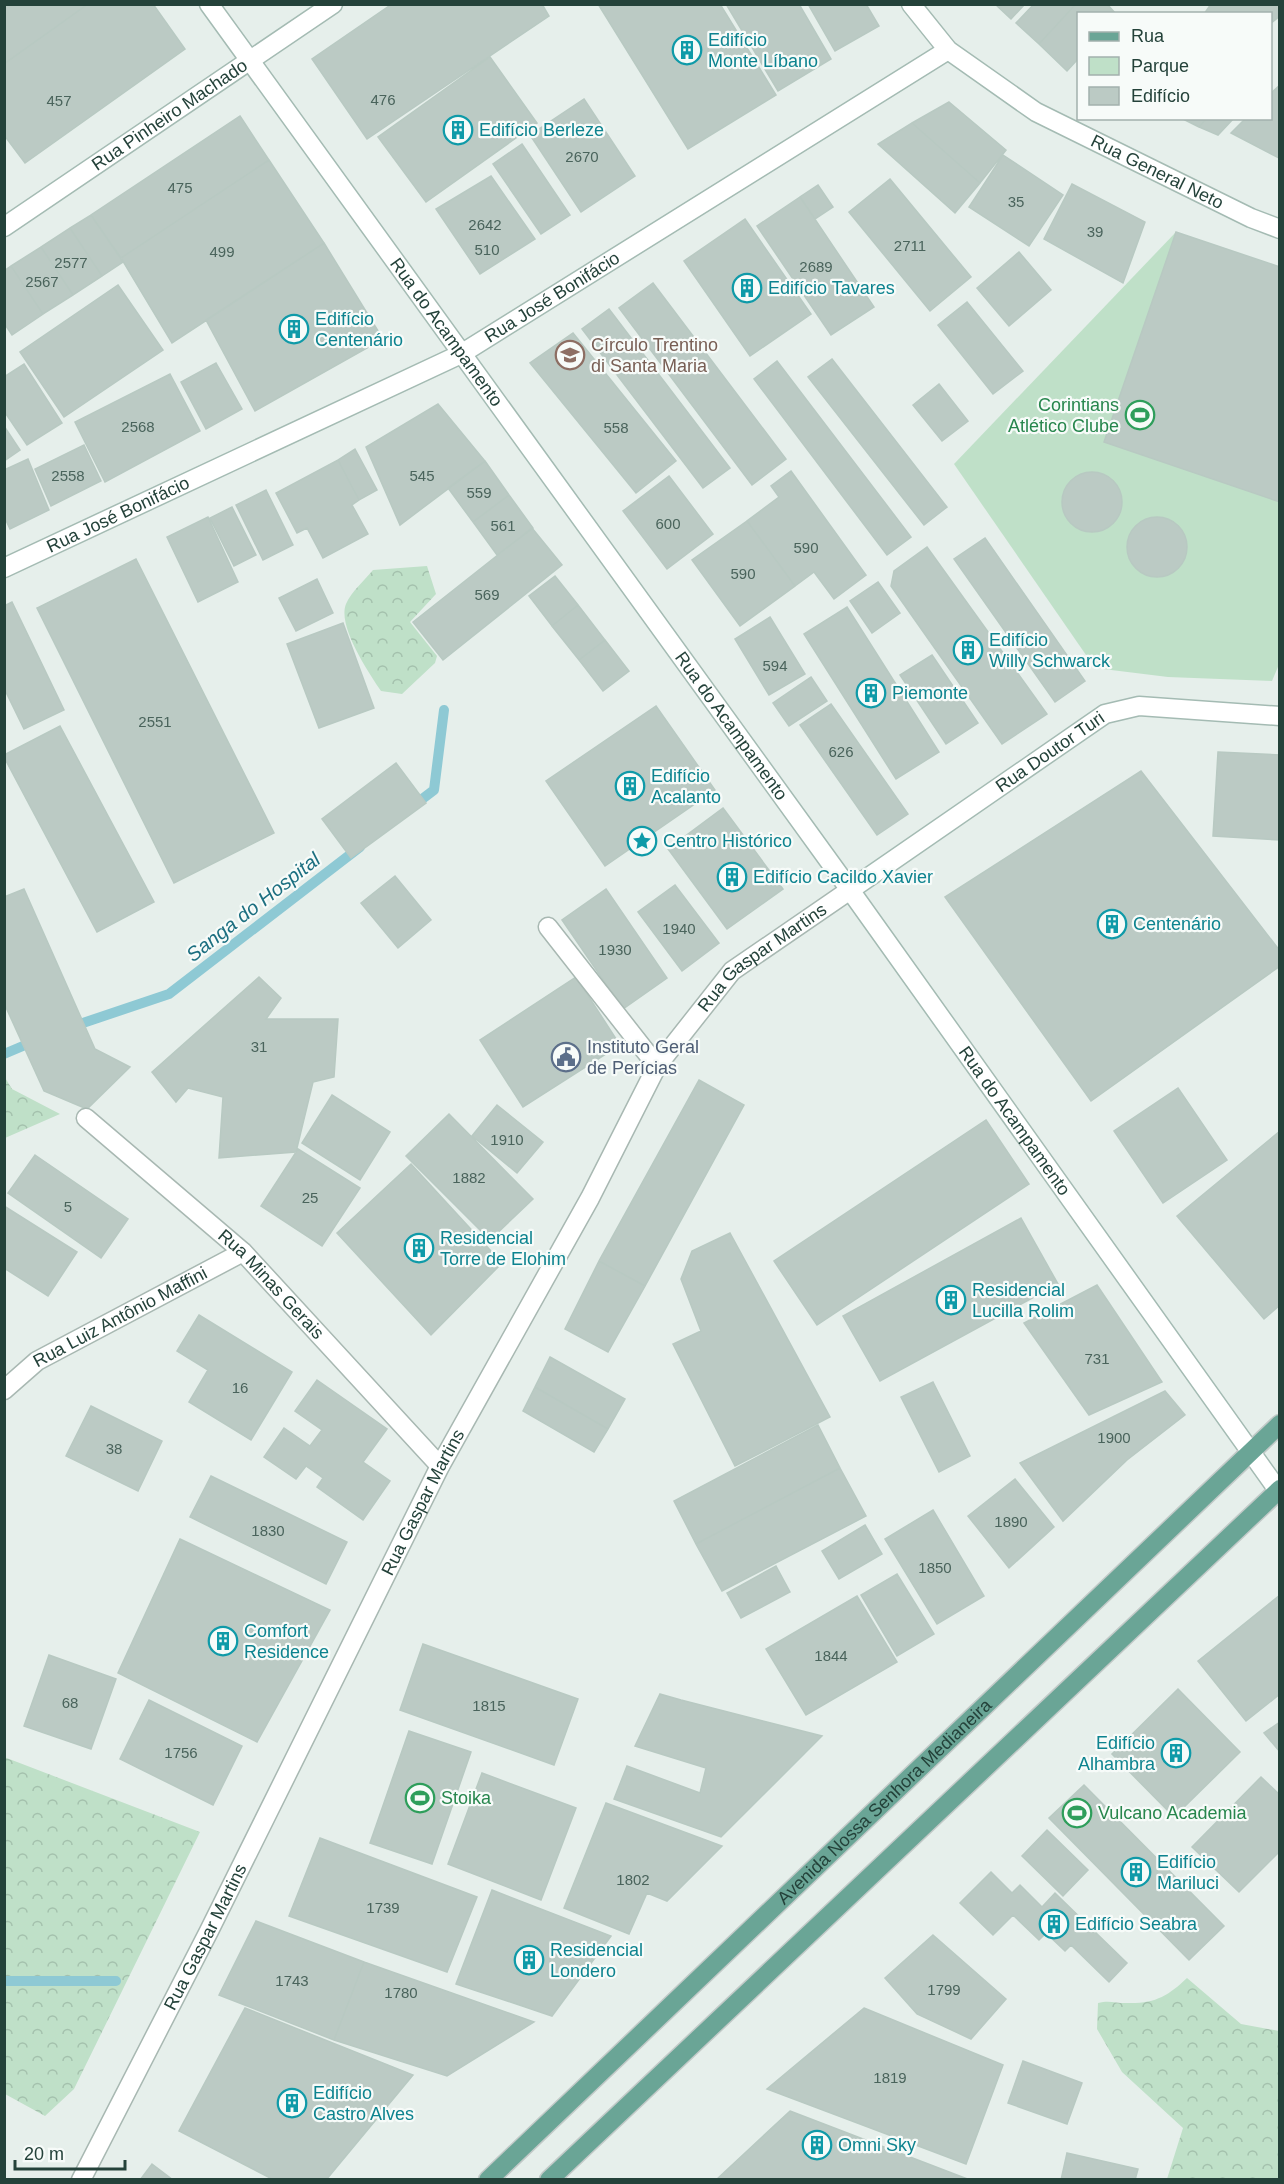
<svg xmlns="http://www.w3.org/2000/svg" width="1284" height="2184" font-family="Arial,sans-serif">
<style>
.forest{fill:url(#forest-crowns)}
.park{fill:#bfe0c8}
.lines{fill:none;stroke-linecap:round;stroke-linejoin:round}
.stream{stroke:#8ec9d4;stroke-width:10}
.building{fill:#bbcac4;stroke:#b8c9c2;stroke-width:1.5}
.lane-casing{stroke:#a8b8b2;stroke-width:21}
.street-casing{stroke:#a8b8b2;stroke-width:21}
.secondary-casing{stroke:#a4bbb3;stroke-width:21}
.primary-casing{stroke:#c2cac8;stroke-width:21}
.lane{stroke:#fff;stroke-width:18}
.street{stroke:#fff;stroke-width:18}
.secondary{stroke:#fff;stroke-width:18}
.primary{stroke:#6aa596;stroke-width:18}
.labels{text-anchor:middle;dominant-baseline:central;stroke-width:4.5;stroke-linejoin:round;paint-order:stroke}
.number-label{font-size:15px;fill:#4a645c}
.culture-label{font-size:18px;fill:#0d838f;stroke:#f7fbf9;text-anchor:start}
.street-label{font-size:18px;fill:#24423a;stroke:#f7fbf9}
.education-label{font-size:18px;fill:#785e54;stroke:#f7fbf9;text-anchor:start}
.leisure-label{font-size:18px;fill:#27864d;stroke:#f7fbf9;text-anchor:start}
.service-label{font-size:18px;fill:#4e5e75;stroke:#f7fbf9;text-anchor:start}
.water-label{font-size:20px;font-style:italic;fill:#1c6f80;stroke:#f7fbf9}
</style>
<defs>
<pattern id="forest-crowns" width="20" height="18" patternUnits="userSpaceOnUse" patternTransform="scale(1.5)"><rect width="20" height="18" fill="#bfe0c8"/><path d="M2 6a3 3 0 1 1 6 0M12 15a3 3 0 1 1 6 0" fill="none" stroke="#a4c1ad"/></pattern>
</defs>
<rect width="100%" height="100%" fill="#e6efeb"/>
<!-- forest -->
<path class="forest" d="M427 566 436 594 410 622 437 656 435 663 402 694 381 691C369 673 337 626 346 604 351 592 365 580 373 570Z
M4 1076 12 1089 60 1114 5 1138Z
M4 1757 200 1832 74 2089 45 2116 5 2094Z
M1187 1978 1241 2024 1279 2031V2179H1167L1183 2128 1122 2072 1097 2029 1098 2003C1109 2000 1115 2003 1126 2003 1155 2004 1168 1996 1187 1978Z"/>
<!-- park -->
<path class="park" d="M1176 232 1279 267 1280 662 1272 681 1168 677 1095 668 954 464Z"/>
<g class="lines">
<!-- stream -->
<path class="stream" d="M413 806 434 790 444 710
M71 1027 169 994 360 847
M4 1054 37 1040
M4 1981H116"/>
</g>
<!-- building -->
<path class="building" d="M4 4H88L4 64Z
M88 4H153L185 49 25 163 4 135V64Z
M392 4H542L549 16 367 139 312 59Z
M598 4H720L776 95 688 149Z
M726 4H799L831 59 778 91Z
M808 4H866L879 26 835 51Z
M995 4H1025L1011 19Z
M1034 4H1076L1039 44 1016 23Z
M1076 4H1107L1116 14H1078V59L1067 71 1039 44Z
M1211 4H1280V16L1270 24V14H1204Z
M490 57 537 123 426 202 378 137Z
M1280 85V158H1279L1231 133 1246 118H1270V94Z
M584 99 635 176 581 212 530 135Z
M949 102 1006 150 980 183 912 123Z
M240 116 269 160 121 258 91 215Z
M1181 118H1207L1199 127Z
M1207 118H1234L1218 135 1199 127Z
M912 123 980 183 955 213 878 144Z
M522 144 570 215 541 234 493 164Z
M1003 155 1063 195 1029 246 969 207Z
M269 160 324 243 172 343 121 258Z
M491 176 535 239 480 274 436 209Z
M890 179 971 277 930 311 849 212Z
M1072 184 1145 222 1123 283 1044 239Z
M818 185 833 207 815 219 800 197Z
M800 197 874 307 831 335 757 226Z
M91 215 123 262 102 276 70 228Z
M745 219 811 314 750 356 684 261Z
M70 228 102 276 73 295 41 247Z
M1176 232 1280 267V502L1104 442Z
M324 243 383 339 255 411 206 320Z
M41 247 73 295 43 314 11 266Z
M1019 252 1051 290 1009 326 977 288Z
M11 266 43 314 12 335 4 323V271Z
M653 283 786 459 752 485 619 308Z
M118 285 163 350 64 417 20 352Z
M967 302 1023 371 993 394 938 325Z
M609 309 730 468 703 488 582 329Z
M573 333 676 461 636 493 530 363Z
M832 359 947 507 924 525 808 377Z
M777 361 911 537 887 555 754 379Z
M216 363 242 409 206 429 181 382Z
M24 364 62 423 27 445 4 411V377Z
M170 374 200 431 105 482 75 422Z
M939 384 968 421 942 441 913 405Z
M438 404 485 461 400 525 366 447Z
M4 426 20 450 4 461Z
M84 445 101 481 51 506 35 469Z
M355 449 377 490 359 500 338 460Z
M28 459 49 510 10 529 4 516V470Z
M338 460 359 500 352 505 368 534 323 558 307 528 297 533 276 493Z
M485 461 509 495 473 522 448 488Z
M791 471 866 575 834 599 814 572 795 586 747 521 779 497 771 486Z
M1062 502a30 30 0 1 1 60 0a30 30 0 1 1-60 0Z
M669 476 713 534 667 569 623 511Z
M266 490 293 545 263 560 236 505Z
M509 495 533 528 497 555 473 522Z
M232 507 256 555 234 566 210 518Z
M1127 547a30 30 0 1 1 60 0a30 30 0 1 1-60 0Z
M208 517 238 582 198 602 167 537Z
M747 521 795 586 740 626 692 560Z
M532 528 562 565 443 660 413 622Z
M985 538 1085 681 1055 702 954 559Z
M927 547 1047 714 1002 744 891 586 894 571Z
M136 559 274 833 174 883 37 608Z
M555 576 578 605 552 626 529 596Z
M317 579 333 613 296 631 279 598Z
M878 582 900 613 872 633 850 601Z
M12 602 64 710 24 729 4 688V606Z
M578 605 605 640 579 660 552 626Z
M847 607 939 752 896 779 804 634Z
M770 617 805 674 769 695 735 639Z
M343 623 374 708 319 728 287 644Z
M605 640 629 671 603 691 579 660Z
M932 655 978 723 946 744 900 675Z
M811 677 827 701 789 726 773 703Z
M831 704 908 814 877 835 800 725Z
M656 706 715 790 605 866 546 781Z
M60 726 154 902 97 932 4 757V755Z
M1218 752 1280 755V840L1213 836Z
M396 763 426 803 351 858 322 819Z
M1141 771 1280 951V966L1091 1101 945 897Z
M723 808 783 889 727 929 668 849Z
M395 876 431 920 398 948 361 903Z
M675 885 719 943 682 971 638 912Z
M24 889 95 1049 130 1067 87 1109 44 1091 4 1003V897Z
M606 889 667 978 623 1009 562 920Z
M259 977 281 998 266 1019H338L334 1077 313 1082 296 1152 219 1158 223 1097 188 1088 176 1102 152 1072Z
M576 977 620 1045 523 1107 480 1040Z
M699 1080 744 1105 645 1286 599 1261Z
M1178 1088 1227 1160 1163 1203 1114 1131Z
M332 1095 390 1132 360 1180 302 1143Z
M497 1105 543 1142 517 1173 472 1136Z
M449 1114 533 1199 490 1240 406 1156Z
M986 1120 1029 1184 817 1325 774 1261Z
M1280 1131V1305L1264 1319 1177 1216Z
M298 1149 360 1188 322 1246 261 1206Z
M35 1155 128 1219 101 1258 8 1193Z
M411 1164 502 1263 431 1335 337 1233Z
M4 1206 77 1252 48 1296 4 1268Z
M1021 1218 1058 1284 880 1381 843 1316Z
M730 1233 830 1417 735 1466 673 1344 701 1331 681 1279 692 1251Z
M599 1261 645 1286 608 1352 565 1329Z
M1097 1285 1162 1382 1089 1415 1024 1323Z
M199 1315 292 1372 251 1440 189 1402 208 1370 177 1351Z
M550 1357 625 1399 608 1429 535 1387Z
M317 1380 387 1429 363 1462 390 1481 363 1520 317 1487 323 1478 306 1466 296 1479 264 1457 284 1428 310 1446 322 1430 295 1411Z
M933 1382 970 1456 939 1472 901 1397Z
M535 1387 608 1429 594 1452 523 1411Z
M1165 1391 1185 1415 1127 1460 1063 1521 1020 1463Z
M91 1406 162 1441 138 1491 66 1456Z
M818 1425 840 1468 696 1544 674 1501Z
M840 1468 866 1516 722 1591 696 1544Z
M211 1476 347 1542 326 1584 190 1517Z
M1015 1479 1054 1527 1009 1568 968 1516Z
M933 1510 984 1596 937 1624 885 1539Z
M865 1525 882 1554 839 1579 822 1551Z
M180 1539 330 1610 257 1742 118 1673Z
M776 1566 790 1592 741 1618 727 1593Z
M897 1574 934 1634 897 1656 861 1595Z
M1280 1595V1694L1246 1721 1198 1661Z
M857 1596 897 1662 806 1715 766 1649Z
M423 1644 578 1699 554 1765 400 1710Z
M49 1655 116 1679 91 1749 24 1726Z
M1178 1689 1240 1752 1174 1817 1112 1754Z
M660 1694 681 1700 822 1736 721 1837 614 1799 627 1766 700 1793 706 1768 635 1746Z
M149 1700 242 1746 213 1805 120 1759Z
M1280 1722V1752L1264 1733Z
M409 1731 471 1752 432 1864 370 1843Z
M482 1773 576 1808 541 1900 448 1864Z
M1261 1777 1280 1795V1851L1239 1892 1192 1847Z
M1084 1785 1224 1926 1189 1960 1049 1818Z
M606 1803 722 1846 667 1901 647 1893 629 1934 564 1908Z
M1047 1830 1088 1870 1063 1896 1022 1856Z
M320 1838 477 1897 447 1972 289 1916Z
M991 1872 1012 1893 1020 1885 1042 1907 1055 1893 1127 1963 1109 1982 1071 1945 1065 1951 1046 1933 1039 1940 1013 1915 993 1935 960 1903Z
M492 1890 611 1936 552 2016 456 1984Z
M256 1921 364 1962 334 2040 219 1995Z
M933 1935 1006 1999 971 2039 917 2014 885 1978Z
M364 1962 534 2022 447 2076 334 2040Z
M245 2008 413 2075 326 2180H274L179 2131Z
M864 2008 1003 2065 966 2164 767 2089Z
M1023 2061 1082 2083 1067 2124 1008 2103Z
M790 2111 970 2180H716Z
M1067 2153 1138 2169 1135 2180H1061Z
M152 2164 173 2180H140Z"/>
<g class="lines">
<!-- lane casing -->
<g class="lane-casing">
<path id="lane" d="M548 927 657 1066"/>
</g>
<!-- street casing -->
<g class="street-casing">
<g id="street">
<path id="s1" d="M86 1118 243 1252 440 1466"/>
<path id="s2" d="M4 1390 37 1361 243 1252"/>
<path id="s3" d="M81 2180 209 1931 440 1466 590 1198 657 1066 732 971 850 890"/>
</g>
</g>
<!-- secondary casing -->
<g class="secondary-casing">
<g id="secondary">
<path id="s4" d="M209 4 850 890 1280 1493"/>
<path id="s5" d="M911 4 948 50 1036 112 1251 218 1280 229"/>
<path id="s6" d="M4 227 333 4"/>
<path id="s7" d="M4 568 461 354 948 50"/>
<path id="s8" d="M850 890 1105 714 1139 706 1280 716"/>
</g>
</g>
<!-- primary casing -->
<g class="primary-casing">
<g id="primary">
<path id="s9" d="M488 2180 1280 1424"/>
<path d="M549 2180 1280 1489"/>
</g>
</g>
<!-- lane -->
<use href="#lane" class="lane"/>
<!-- street -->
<use href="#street" class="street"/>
<!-- secondary -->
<use href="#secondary" class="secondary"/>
<!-- primary -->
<use href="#primary" class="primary"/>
</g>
<!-- icons -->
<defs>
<g id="building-ring" transform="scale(1.5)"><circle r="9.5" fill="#f7fbf9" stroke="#0f9aa8" stroke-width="1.5"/><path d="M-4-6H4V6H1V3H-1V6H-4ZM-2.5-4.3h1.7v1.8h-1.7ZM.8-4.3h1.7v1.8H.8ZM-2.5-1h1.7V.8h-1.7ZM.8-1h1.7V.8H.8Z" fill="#0f9aa8"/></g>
<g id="school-ring" transform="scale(1.5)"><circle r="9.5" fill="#f7fbf9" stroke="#8d6e63" stroke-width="1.5"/><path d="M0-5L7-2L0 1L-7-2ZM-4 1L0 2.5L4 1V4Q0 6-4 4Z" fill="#8d6e63"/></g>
<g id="stadium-ring" transform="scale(1.5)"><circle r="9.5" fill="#f7fbf9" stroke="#2e9e5b" stroke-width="1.5"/><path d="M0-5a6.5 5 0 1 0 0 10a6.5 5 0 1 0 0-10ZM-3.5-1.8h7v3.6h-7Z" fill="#2e9e5b"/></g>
<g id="sight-ring" transform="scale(1.5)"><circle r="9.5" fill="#f7fbf9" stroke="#0f9aa8" stroke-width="1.5"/><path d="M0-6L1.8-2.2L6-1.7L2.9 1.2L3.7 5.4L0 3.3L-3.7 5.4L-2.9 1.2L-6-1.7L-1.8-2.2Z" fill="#0f9aa8"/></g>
<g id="civic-ring" transform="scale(1.5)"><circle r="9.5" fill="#f7fbf9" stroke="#5c6f8a" stroke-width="1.5"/><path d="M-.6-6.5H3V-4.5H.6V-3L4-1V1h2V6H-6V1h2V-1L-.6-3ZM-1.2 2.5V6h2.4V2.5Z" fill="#5c6f8a"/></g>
</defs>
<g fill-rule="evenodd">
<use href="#building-ring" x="687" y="50"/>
<use href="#building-ring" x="458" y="130"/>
<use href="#building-ring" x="747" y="288"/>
<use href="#building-ring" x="294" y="329"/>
<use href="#school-ring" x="570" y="355"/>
<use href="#stadium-ring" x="1140" y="415"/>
<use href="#building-ring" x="968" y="650"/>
<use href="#building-ring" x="871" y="693"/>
<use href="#building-ring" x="630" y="786"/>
<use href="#sight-ring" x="642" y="841"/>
<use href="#building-ring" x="732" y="877"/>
<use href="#building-ring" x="1112" y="924"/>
<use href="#civic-ring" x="566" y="1057"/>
<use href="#building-ring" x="419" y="1248"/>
<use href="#building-ring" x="951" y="1300"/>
<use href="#building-ring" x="223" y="1641"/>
<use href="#building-ring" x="1176" y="1753"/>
<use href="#stadium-ring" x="420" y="1798"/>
<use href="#stadium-ring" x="1077" y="1813"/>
<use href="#building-ring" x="1136" y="1872"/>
<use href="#building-ring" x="1054" y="1924"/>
<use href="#building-ring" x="529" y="1960"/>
<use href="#building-ring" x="292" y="2103"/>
<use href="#building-ring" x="817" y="2145"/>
</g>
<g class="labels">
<!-- number labels -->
<g class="number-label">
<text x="383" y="99">476</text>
<text x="59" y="100">457</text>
<text x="582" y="156">2670</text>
<text x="180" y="187">475</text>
<text x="1016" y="201">35</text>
<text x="485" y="224">2642</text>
<text x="1095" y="231">39</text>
<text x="910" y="245">2711</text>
<text x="487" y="249">510</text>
<text x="222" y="251">499</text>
<text x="71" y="262">2577</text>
<text x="816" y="266">2689</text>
<text x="42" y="281">2567</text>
<text x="138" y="426">2568</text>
<text x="616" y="427">558</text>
<text x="68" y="475">2558</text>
<text x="422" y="475">545</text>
<text x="479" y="492">559</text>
<text x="668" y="523">600</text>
<text x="503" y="525">561</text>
<text x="806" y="547">590</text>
<text x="743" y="573">590</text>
<text x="487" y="594">569</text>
<text x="775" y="665">594</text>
<text x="155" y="721">2551</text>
<text x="841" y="751">626</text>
<text x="679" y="928">1940</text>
<text x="615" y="949">1930</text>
<text x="259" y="1046">31</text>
<text x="507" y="1139">1910</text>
<text x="469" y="1177">1882</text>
<text x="310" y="1197">25</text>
<text x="68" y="1206">5</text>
<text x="1097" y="1358">731</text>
<text x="240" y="1387">16</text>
<text x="1114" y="1437">1900</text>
<text x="114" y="1448">38</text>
<text x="1011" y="1521">1890</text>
<text x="268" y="1530">1830</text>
<text x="935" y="1567">1850</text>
<text x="831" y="1655">1844</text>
<text x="70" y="1702">68</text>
<text x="489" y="1705">1815</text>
<text x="181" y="1752">1756</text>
<text x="633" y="1879">1802</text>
<text x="383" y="1907">1739</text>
<text x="292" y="1980">1743</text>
<text x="944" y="1989">1799</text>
<text x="401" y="1992">1780</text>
<text x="890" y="2077">1819</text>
</g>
<!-- culture labels -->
<g class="culture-label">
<text x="708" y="40">Edifício<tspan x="708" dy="21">Monte Líbano</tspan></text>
<text x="479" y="130">Edifício Berleze</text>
<text x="768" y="288">Edifício Tavares</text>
<text x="315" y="319">Edifício<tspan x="315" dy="21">Centenário</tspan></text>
<text x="989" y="640">Edifício<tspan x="989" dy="21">Willy Schwarck</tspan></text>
<text x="892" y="693">Piemonte</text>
<text x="651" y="776">Edifício<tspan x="651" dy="21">Acalanto</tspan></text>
<text x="663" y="841">Centro Histórico</text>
<text x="753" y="877">Edifício Cacildo Xavier</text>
<text x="1133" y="924">Centenário</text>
<text x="440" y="1238">Residencial<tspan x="440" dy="21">Torre de Elohim</tspan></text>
<text x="972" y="1290">Residencial<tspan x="972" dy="21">Lucilla Rolim</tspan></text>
<text x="244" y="1631">Comfort<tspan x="244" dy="21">Residence</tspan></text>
<text x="1155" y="1743" text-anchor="end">Edifício<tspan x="1155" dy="21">Alhambra</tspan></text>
<text x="1157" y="1862">Edifício<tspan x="1157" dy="21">Mariluci</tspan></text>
<text x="1075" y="1924">Edifício Seabra</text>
<text x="550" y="1950">Residencial<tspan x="550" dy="21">Londero</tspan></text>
<text x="313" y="2093">Edifício<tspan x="313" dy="21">Castro Alves</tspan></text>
<text x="838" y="2145">Omni Sky</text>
</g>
<!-- street labels -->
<g class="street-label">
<text stroke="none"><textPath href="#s6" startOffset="200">Rua Pinheiro Machado</textPath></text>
<text stroke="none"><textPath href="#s5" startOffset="302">Rua General Neto</textPath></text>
<text stroke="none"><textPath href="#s7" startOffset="612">Rua José Bonifácio</textPath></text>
<text stroke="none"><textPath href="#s4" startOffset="405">Rua do Acampamento</textPath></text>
<text stroke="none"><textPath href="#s7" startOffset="126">Rua José Bonifácio</textPath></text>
<text stroke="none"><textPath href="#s4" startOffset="891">Rua do Acampamento</textPath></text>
<text stroke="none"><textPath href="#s8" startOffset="243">Rua Doutor Turi</textPath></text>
<text stroke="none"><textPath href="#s3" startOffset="1407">Rua Gaspar Martins</textPath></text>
<text stroke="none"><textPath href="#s4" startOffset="1377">Rua do Acampamento</textPath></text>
<text stroke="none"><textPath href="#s1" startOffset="249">Rua Minas Gerais</textPath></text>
<text stroke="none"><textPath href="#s2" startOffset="138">Rua Luiz Antônio Maffini</textPath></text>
<text stroke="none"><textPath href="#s3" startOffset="759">Rua Gaspar Martins</textPath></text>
<text stroke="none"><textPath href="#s9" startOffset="548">Avenida Nossa Senhora Medianeira</textPath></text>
<text stroke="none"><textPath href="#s3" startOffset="273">Rua Gaspar Martins</textPath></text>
</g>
<!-- education labels -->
<g class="education-label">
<text x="591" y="345">Círculo Trentino<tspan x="591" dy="21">di Santa Maria</tspan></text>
</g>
<!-- leisure labels -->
<g class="leisure-label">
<text x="1119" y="405" text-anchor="end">Corintians<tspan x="1119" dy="21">Atlético Clube</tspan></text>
<text x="441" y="1798">Stoika</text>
<text x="1098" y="1813">Vulcano Academia</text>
</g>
<!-- service labels -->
<g class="service-label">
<text x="587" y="1047">Instituto Geral<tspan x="587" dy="21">de Perícias</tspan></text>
</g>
<!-- water labels -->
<g class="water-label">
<text transform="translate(253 907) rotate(-38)">Sanga do Hospital</text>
</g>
</g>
<!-- border -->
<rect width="1284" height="2184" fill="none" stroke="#24423a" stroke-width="12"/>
<!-- legend -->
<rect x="1077" y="12" width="195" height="108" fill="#f7fbf9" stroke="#a3b1ad" stroke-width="1.5"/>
<rect x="1089" y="32" width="30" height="9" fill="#6aa596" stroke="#a3b1ad" stroke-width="1.5"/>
<text x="1131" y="42" font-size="18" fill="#24423a">Rua</text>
<rect x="1089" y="57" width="30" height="18" fill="#bfe0c8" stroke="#a3b1ad" stroke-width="1.5"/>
<text x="1131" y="72" font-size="18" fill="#24423a">Parque</text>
<rect x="1089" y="87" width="30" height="18" fill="#bbcac4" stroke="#a3b1ad" stroke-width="1.5"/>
<text x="1131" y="102" font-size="18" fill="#24423a">Edifício</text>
<!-- scale -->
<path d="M15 2160v9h110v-9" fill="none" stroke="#24423a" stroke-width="3"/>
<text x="24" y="2160" font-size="18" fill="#24423a" stroke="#f7fbf9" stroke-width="4.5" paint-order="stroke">20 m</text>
</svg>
